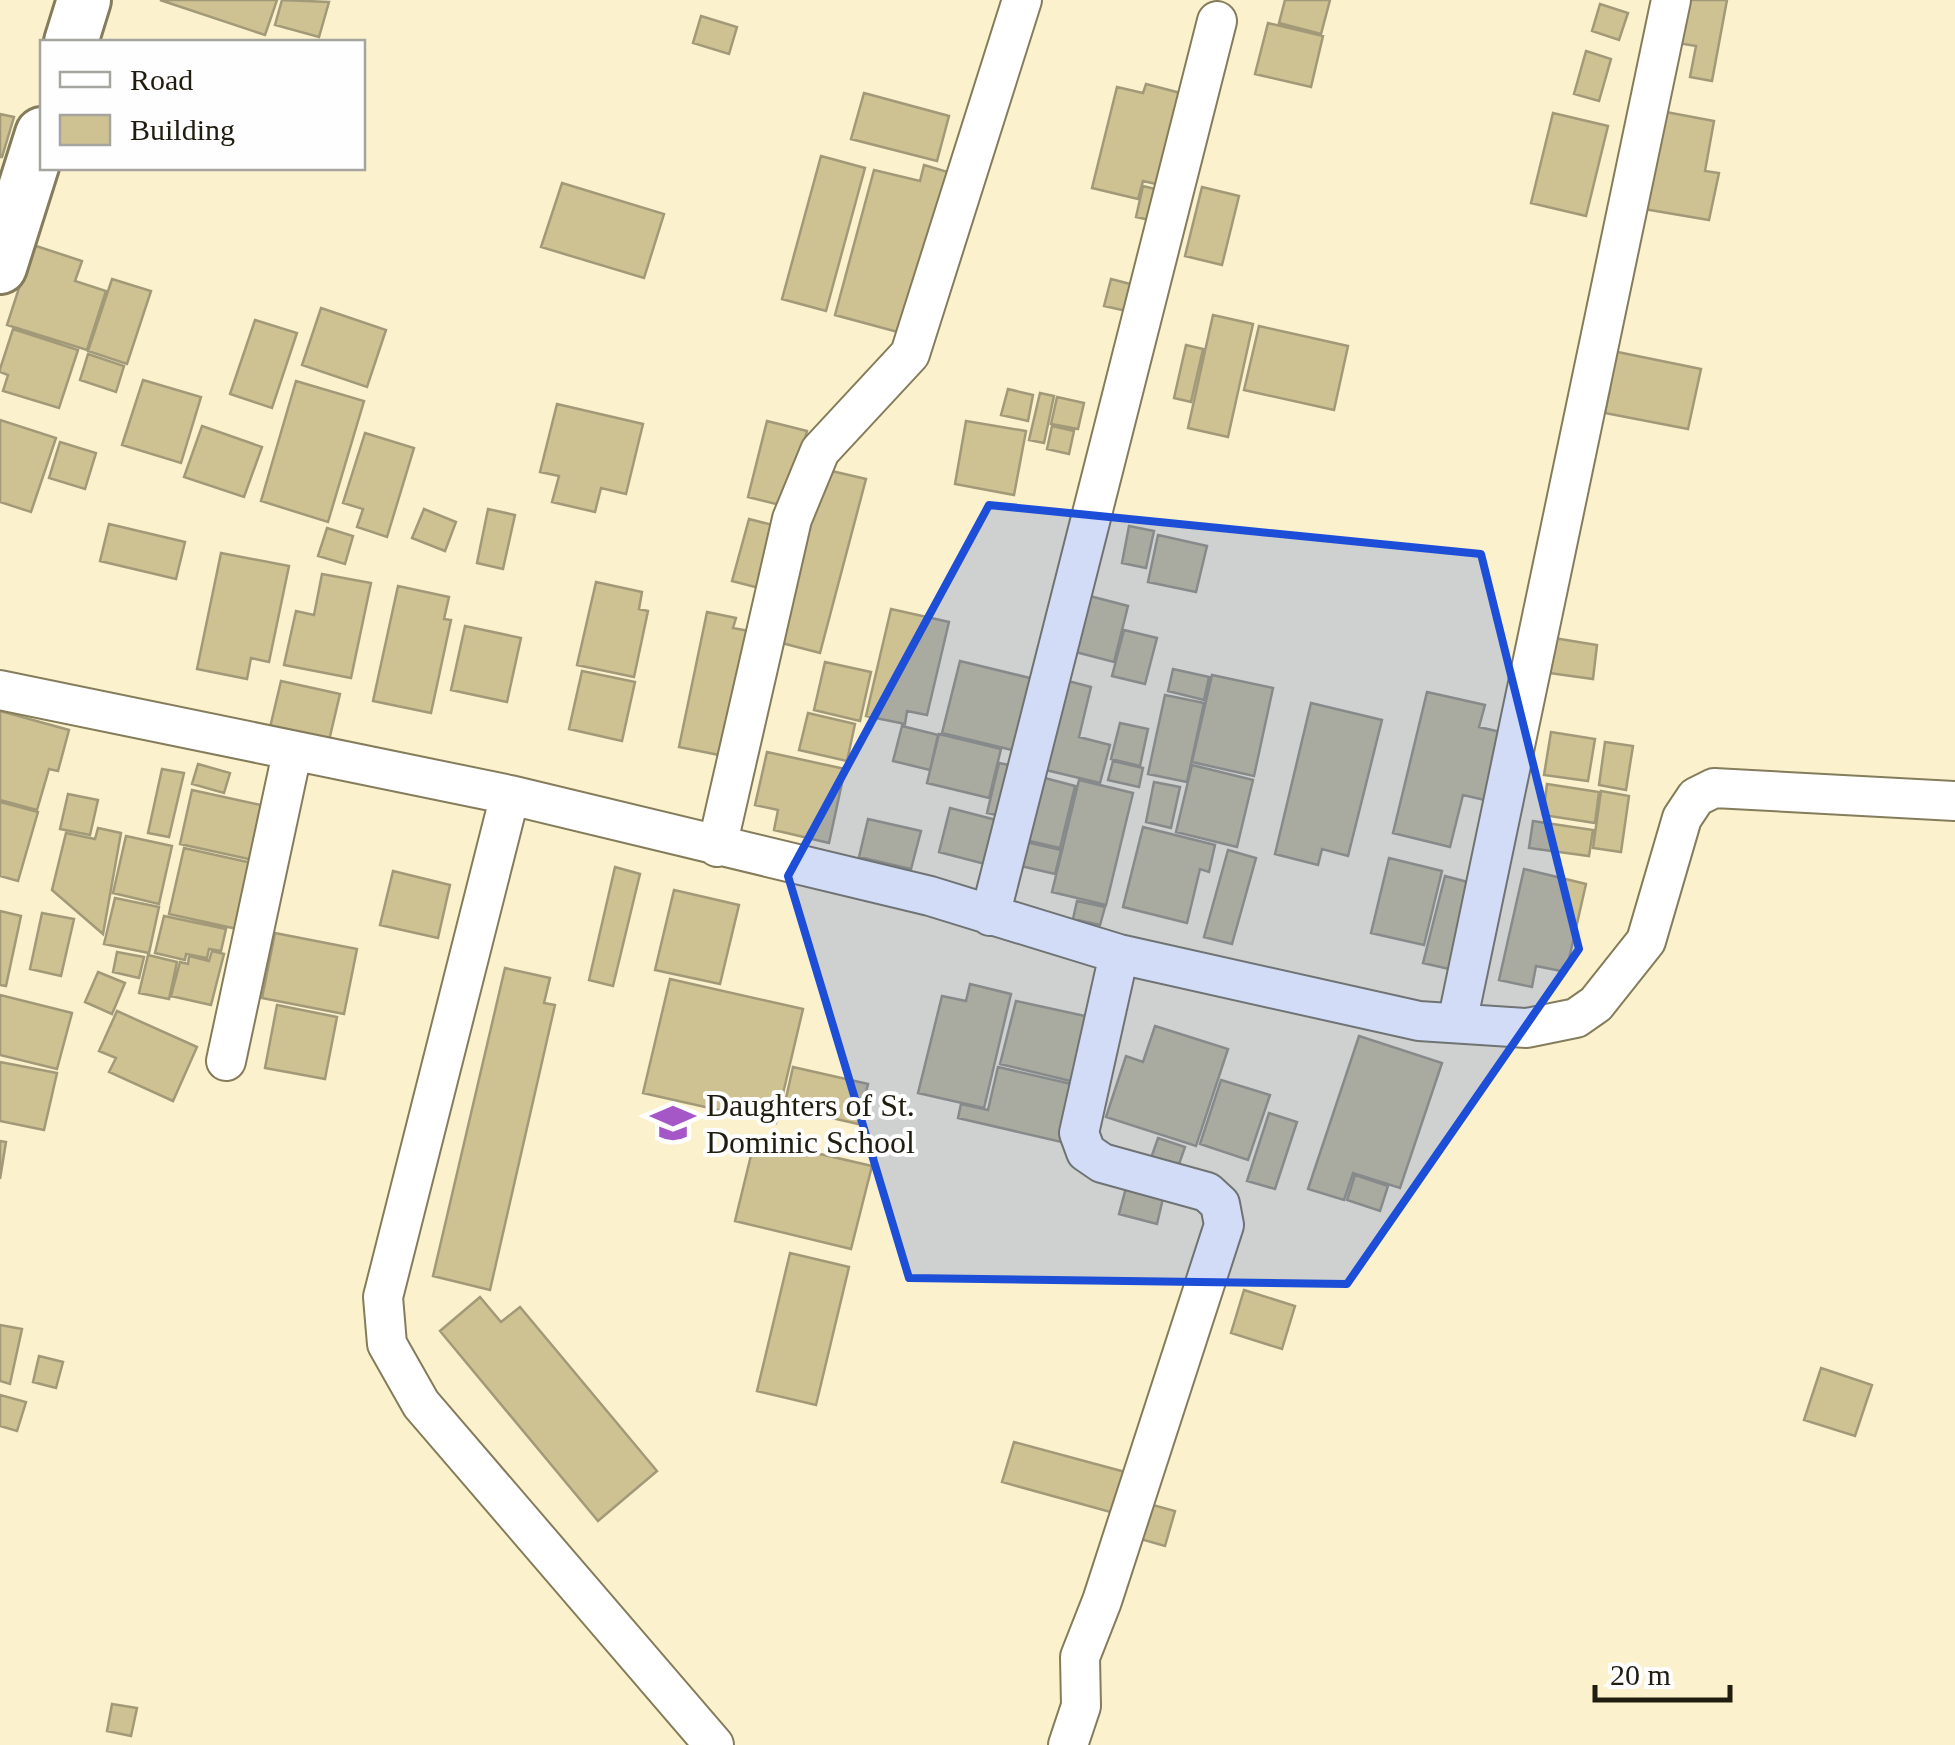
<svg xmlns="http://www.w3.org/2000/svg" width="1955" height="1745" font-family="'Times New Roman',serif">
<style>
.building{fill:#cec293;stroke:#a29978;stroke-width:2.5}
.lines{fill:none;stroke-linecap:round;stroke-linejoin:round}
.street-casing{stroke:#847c5b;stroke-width:42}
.secondary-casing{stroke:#847c5b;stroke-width:58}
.street{stroke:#fff;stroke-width:38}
.secondary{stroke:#fff;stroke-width:52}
.marked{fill:#1d4ed8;fill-opacity:0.2;stroke:#1d4ed8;stroke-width:8;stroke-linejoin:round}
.labels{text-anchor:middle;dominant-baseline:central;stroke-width:8;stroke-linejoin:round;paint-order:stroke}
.poi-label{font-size:32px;fill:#201c0f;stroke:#fefefe;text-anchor:start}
</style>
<rect width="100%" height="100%" fill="#fbf2cd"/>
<!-- building -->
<path class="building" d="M160 0H277L265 35Z
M282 0 329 2 319 37 275 25Z
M1285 0H1330L1321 34 1279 23Z
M1674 0H1727L1712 81 1690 77 1696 46 1666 41Z
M1600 4 1628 13 1619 40 1592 31Z
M701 16 737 27 729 54 693 43Z
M1268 23 1323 36 1311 87 1255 74Z
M1586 51 1611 59 1599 101 1574 94Z
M1146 84 1192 96 1169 187 1143 181 1138 199 1092 188 1117 87 1143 93Z
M864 93 949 116 937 161 851 139Z
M1650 109 1714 121 1705 171 1719 173 1709 220 1632 207Z
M1553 113 1608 126 1586 216 1531 203Z
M0 114 14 117 2 157H0Z
M821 156 865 168 826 311 782 299Z
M924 165 948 172 905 334 835 315 874 170 920 181Z
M562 183 664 214 644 278 541 247Z
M1143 186 1167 192 1159 222 1136 217Z
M1202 187 1239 196 1222 265 1185 256Z
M33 245 82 261 75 281 106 291 87 350 7 325Z
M112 279 151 291 127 364 88 351Z
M1111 279 1134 285 1127 311 1104 306Z
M321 308 386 330 367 387 302 365Z
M1213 315 1253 324 1228 437 1188 428Z
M255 320 297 333 272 408 230 394Z
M1259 326 1348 346 1334 410 1244 390Z
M13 329 78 350 59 408 3 391 8 375 0 372V369Z
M1186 345 1203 349 1191 402 1174 398Z
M1603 349 1701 369 1688 429 1605 413 1610 389 1595 386Z
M88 354 124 366 116 392 80 380Z
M143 380 201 397 181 463 122 445Z
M296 381 364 401 328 522 261 501Z
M1008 389 1033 395 1028 421 1001 415Z
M1040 393 1054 396 1044 443 1029 440Z
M1057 397 1084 403 1078 429 1051 424Z
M557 404 643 424 626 494 601 488 595 512 552 502 559 476 540 472Z
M0 420 56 438 31 512 0 502Z
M767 421 807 431 788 507 748 497Z
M966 421 1026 431 1014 495 955 484Z
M202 426 262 447 244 497 184 477Z
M1052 426 1074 431 1069 454 1047 449Z
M365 433 414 448 387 537 357 527 363 509 343 503Z
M60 442 96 453 85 489 49 478Z
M823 469 866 479 820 653 778 642Z
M424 509 456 522 445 551 412 538Z
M488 509 515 515 503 569 477 563Z
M749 519 788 529 771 591 732 581Z
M109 524 185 542 176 579 100 561Z
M1129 526 1154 531 1146 568 1122 563Z
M327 528 353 536 345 564 318 556Z
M1158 535 1207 546 1196 592 1148 582Z
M221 553 289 566 269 662 251 658 247 679 197 669Z
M322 574 371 583 351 678 284 665 296 611 314 615Z
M596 582 642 592 639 609 648 611 634 677 577 665Z
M398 586 449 597 444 619 451 620 431 713 373 701Z
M1082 594 1128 606 1114 662 1068 650Z
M891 609 949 622 927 715 907 711 905 724 866 716Z
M707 612 736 618 733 628 749 631 724 756 679 747Z
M465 626 521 638 507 702 451 690Z
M1124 630 1157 638 1145 684 1112 676Z
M1554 638 1597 645 1593 679 1549 673Z
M960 661 1034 679 1016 751 942 733Z
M825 662 871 672 860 721 814 710Z
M1173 669 1209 677 1204 700 1168 691Z
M582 671 635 682 622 741 569 729Z
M1212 675 1273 688 1254 776 1192 762Z
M281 681 340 694 327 749 268 736Z
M1068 681 1091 687 1079 737 1110 745 1100 783 1046 770Z
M1427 692 1485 705 1479 727 1505 733 1489 801 1463 795 1450 847 1393 833Z
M1165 695 1204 703 1187 782 1148 774Z
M1311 703 1382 720 1348 856 1322 849 1318 865 1275 854Z
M0 711 69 730 58 771 49 769 37 810 0 800Z
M808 713 855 724 847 761 799 750Z
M1120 723 1148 729 1140 766 1111 759Z
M902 726 938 735 930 770 893 761Z
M1551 732 1595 739 1588 781 1544 775Z
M939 734 1001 749 989 798 927 783Z
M1605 742 1633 746 1626 790 1599 785Z
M767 752 845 769 829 843 774 830 778 810 755 805Z
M1113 761 1143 768 1139 787 1108 780Z
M999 763 1019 767 1007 817 987 813Z
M198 764 230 773 224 793 192 784Z
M1192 765 1253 780 1237 847 1176 832Z
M162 769 184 773 169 837 148 833Z
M1041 777 1075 786 1060 848 1025 840Z
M1079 780 1133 793 1106 905 1052 892Z
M1154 782 1180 787 1171 828 1146 822Z
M1547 784 1599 792 1595 823 1543 815Z
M192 790 265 806 253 860 180 844Z
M1601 791 1629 796 1621 852 1593 848Z
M68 794 98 800 90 835 60 829Z
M0 802 38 812 18 881 0 876Z
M950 808 996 820 985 864 939 852Z
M868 819 921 831 911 869 859 857Z
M1533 821 1593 830 1589 856 1529 848Z
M1143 827 1215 845 1209 872 1200 869 1187 923 1123 907Z
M98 828 121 833 103 934 52 890 66 833 95 839Z
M126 836 172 846 159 904 113 893Z
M1026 842 1061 850 1055 874 1021 866Z
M184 848 252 863 237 929 169 914Z
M1228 850 1256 858 1232 944 1204 937Z
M1389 858 1442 871 1424 945 1371 933Z
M615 867 640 874 613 986 589 980Z
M1524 869 1586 884 1566 972 1536 966 1532 987 1499 980Z
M393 871 450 885 438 938 380 925Z
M1445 876 1479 885 1458 971 1423 963Z
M674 890 739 905 720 984 655 970Z
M115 898 159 907 149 953 104 944Z
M1077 901 1105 907 1100 925 1073 919Z
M0 911 21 916 6 986 0 985Z
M42 913 74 919 61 976 30 969Z
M164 916 226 929 221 951 209 949 207 958 186 954 185 960 155 953Z
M275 933 357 949 344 1014 262 998Z
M212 951 224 954 211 1005 171 996 180 962 188 964 189 956 209 961Z
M117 952 144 957 139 978 113 972Z
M148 955 177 962 169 999 139 993Z
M505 968 550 978 544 1003 555 1005 490 1290 433 1276Z
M98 972 125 983 112 1014 85 1002Z
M670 979 803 1009 776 1123 643 1093Z
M970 984 1011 994 984 1108 918 1093 942 996 966 1001Z
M0 995 72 1013 57 1069 0 1055Z
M1016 1001 1094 1018 1079 1083 1000 1064Z
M277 1005 337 1017 325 1079 265 1068Z
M117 1011 197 1047 173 1101 109 1072 116 1058 99 1051Z
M1155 1026 1228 1049 1196 1146 1106 1117 1126 1056 1143 1062Z
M1359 1036 1442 1063 1400 1188 1353 1173 1344 1200 1308 1189Z
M0 1062 57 1073 44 1130 0 1121Z
M793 1067 868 1084 858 1124 784 1107Z
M998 1067 1080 1086 1066 1143 958 1118 961 1104 988 1110Z
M1221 1080 1270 1095 1248 1160 1200 1144Z
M1269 1113 1297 1122 1275 1189 1247 1181Z
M1158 1138 1185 1147 1177 1170 1150 1161Z
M755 1139 872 1166 851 1249 735 1221Z
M0 1141 6 1142 0 1179Z
M1355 1175 1388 1186 1380 1211 1347 1200Z
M1127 1184 1164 1194 1157 1224 1119 1214Z
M790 1253 849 1267 816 1405 757 1391Z
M1244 1290 1295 1306 1282 1349 1231 1333Z
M480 1297 501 1322 520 1307 657 1471 598 1521 440 1331Z
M0 1325 22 1329 10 1384 0 1381Z
M39 1356 63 1362 56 1388 33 1382Z
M1821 1368 1872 1385 1855 1436 1804 1420Z
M0 1395 26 1402 17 1431 0 1426Z
M1014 1442 1125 1472 1114 1513 1002 1482Z
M1142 1502 1175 1511 1165 1546 1133 1537Z
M112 1704 137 1708 131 1736 107 1731Z"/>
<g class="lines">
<!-- street casing -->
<g class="street-casing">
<path id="street" d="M0 690 510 795 930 896 1119 954 1419 1021 1527 1028 1576 1018 1596 1004 1646 941 1682 818 1696 797 1714 788 1955 801
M510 795 383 1297 387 1344 421 1404 714 1745
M717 847 792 519 820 451 910 354 1022 0
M990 916 1217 21
M1457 1023 1671 0
M226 1061 292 753
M1068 1745 1081 1706 1080 1657 1102 1601 1224 1225 1220 1204 1207 1192 1102 1163 1086 1152 1079 1133 1119 954"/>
</g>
<!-- secondary casing -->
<g class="secondary-casing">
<path id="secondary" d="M71 42 84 0
M0 267 42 134"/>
</g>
<!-- street -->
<use href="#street" class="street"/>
<!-- secondary -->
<use href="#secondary" class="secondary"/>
</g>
<!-- marked area -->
<path class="marked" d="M989 505 1481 554 1579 949 1347 1284 909 1278 788 876Z"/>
<!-- icons -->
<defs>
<g id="school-bare" transform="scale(3.45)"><path d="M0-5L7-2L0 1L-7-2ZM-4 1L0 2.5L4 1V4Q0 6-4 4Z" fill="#a557c8" stroke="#fefefe" stroke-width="2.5" paint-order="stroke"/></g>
</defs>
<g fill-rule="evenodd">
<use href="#school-bare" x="673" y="1123"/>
</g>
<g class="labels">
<!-- poi labels -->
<g class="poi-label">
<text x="706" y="1105">Daughters of St.<tspan x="706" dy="37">Dominic School</tspan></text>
</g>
</g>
<!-- legend -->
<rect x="40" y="40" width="325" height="130" fill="#fefefe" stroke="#a5a49e" stroke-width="2.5"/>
<rect x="60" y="72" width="50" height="15" fill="#ffffff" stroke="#a5a49e" stroke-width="2.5"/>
<text x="130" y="90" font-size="30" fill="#201c0f">Road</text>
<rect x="60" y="115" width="50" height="30" fill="#cec293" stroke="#a5a49e" stroke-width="2.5"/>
<text x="130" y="140" font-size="30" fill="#201c0f">Building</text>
<!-- scale -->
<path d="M1595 1685v15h135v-15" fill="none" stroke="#201c0f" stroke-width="5"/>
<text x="1610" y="1685" font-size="30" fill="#201c0f" stroke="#fefefe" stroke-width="8" paint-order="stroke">20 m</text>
</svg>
